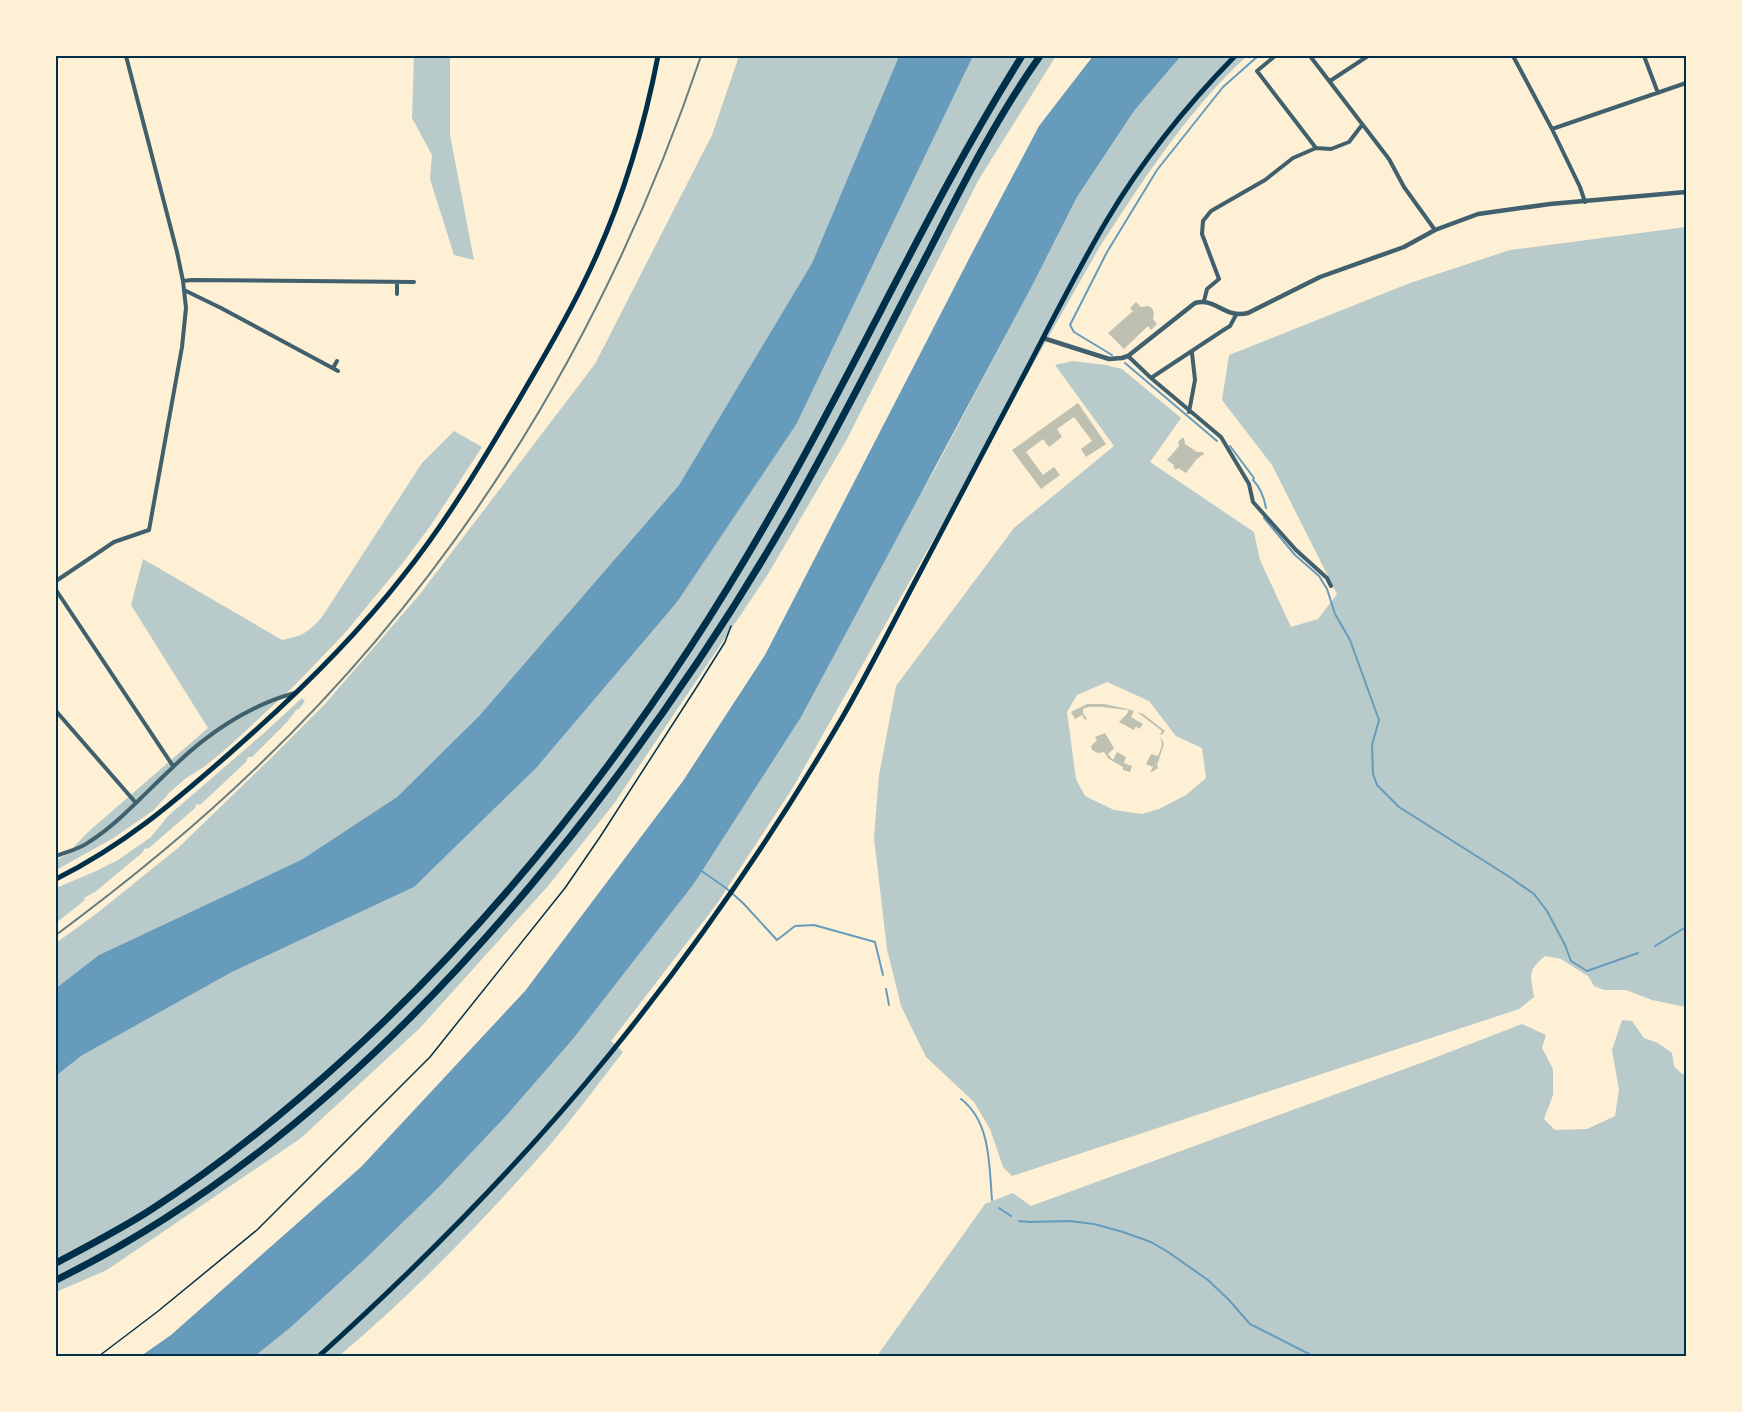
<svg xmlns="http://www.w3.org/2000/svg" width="1742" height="1412" font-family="Inter,sans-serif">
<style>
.green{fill:#b9caca;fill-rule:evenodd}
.water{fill:#669bbc}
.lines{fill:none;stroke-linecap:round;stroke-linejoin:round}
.stream{stroke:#669bbc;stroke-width:2}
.building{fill:#bec0b2}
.path{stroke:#003049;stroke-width:1.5}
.minor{stroke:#3f606c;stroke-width:4}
.tertiary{stroke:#3f606c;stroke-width:4.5}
.secondary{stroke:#003049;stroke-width:5}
.primary{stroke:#003049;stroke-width:5}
.motorway{stroke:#003049;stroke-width:7}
.rail{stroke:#657d81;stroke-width:2}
.neatline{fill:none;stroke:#003049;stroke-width:2}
</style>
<rect width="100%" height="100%" fill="#fdf0d5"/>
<!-- green -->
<path class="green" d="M414 56H450V135L474 260 454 255 430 179 432 155 412 118Z
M739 56H899L812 263 679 485 479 716 397 797 301 860 99 955 56 988V943L96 914 178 848 269 760 325 704 420 594 595 364 712 135Z
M973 56H1056L979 179 846 441 768 574 613 805 548 886 419 1029 301 1138 107 1270 56 1292V1076L81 1056 232 972 414 887 797 423Z
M1181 56H1247C1187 111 1143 180 1099 248L792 789 716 905 611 1041 623 1052C594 1089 566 1128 534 1163 473 1231 409 1297 339 1356H255L291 1327 438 1188 506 1116 573 1039 693 885 935 469 1031 288 1077 197 1134 111Z
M1686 227V1007L1652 1000 1626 990H1604L1594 986 1588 976 1561 959 1545 956C1526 972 1531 975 1534 997L1519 1009 1012 1176 1003 1167 990 1129 974 1102 926 1057 901 1006 887 949 874 838 879 775 896 686 1014 528 1114 446 1055 365 1073 361 1105 365 1122 369 1181 418 1150 462 1254 532 1260 560 1291 627 1318 619 1337 594 1272 465 1222 400 1229 355 1410 283 1510 250ZM1107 682 1149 701 1176 736 1202 748 1206 778 1186 795 1159 809 1142 814 1114 810 1085 796 1076 779 1067 712 1077 695Z
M454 431 482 447 431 525 402 564 344 634 295 685 226 749 204 767 186 778 169 793 154 810 112 839 56 870V860L67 854 88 832 208 728 131 605 143 559 282 640C302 636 308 633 322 617L422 463Z
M302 698 305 701 299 709H297L287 722 252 757H248L246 762 200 805 197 804 194 809 149 848 144 849 143 852 95 892 84 898 85 900 56 923V888L94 872 118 860 151 837 168 816 264 733Z
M1622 1020 1632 1021 1644 1038 1658 1043 1672 1053 1674 1066 1682 1074 1686 1073V1356H877L985 1204 1013 1193 1031 1206 1429 1060 1522 1024 1546 1035 1542 1048 1553 1069V1095L1544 1119 1555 1130 1587 1129 1615 1116 1619 1090 1612 1050Z"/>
<!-- water -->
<path class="water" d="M899 56H973L797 423 677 602 536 768 414 887 232 972 81 1056 56 1076V988L99 955 301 860 397 797 479 716 679 485 812 263Z
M1093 56H1181L1134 111 1077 197 1031 288 801 717 693 885 573 1039 506 1116 438 1188 365 1259 291 1327 255 1356H141L171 1335 361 1167 525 991 683 781 765 655 971 255 1039 126Z"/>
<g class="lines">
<!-- stream -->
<path class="stream" d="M1112 355 1074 332 1070 325 1107 252 1157 170 1223 87 1258 56
M1125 363 1217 441
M1230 446 1254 478 1253 480C1261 488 1264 497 1266 508
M1264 518 1295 555 1319 576 1327 589 1335 614 1350 640 1379 720 1372 745 1373 774 1377 785 1399 807 1508 876 1534 894 1547 911 1565 945 1571 961 1587 971 1638 953
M700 870 726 888 743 903 777 940 795 926 814 925 875 942 883 975
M1655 946 1686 927
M886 989 889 1005
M961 1099C991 1122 989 1165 992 1200
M999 1208 1011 1216
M1019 1221 1030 1222 1070 1221 1094 1224 1123 1232 1151 1242 1168 1252 1208 1280 1229 1300 1250 1324 1313 1356"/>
</g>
<!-- building -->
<path class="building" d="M1136 302 1141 307 1148 306 1152 308 1154 313 1153 319 1157 324 1151 330 1148 326 1124 349 1108 333 1133 311 1130 308Z
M1078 403 1106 444 1086 457 1081 449 1092 441 1074 417 1057 429 1062 437 1049 447 1043 439 1026 452 1043 475 1054 467 1060 475 1041 489 1012 450Z
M1182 438H1184L1185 444 1197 452H1203L1204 454 1197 459 1186 473 1178 468 1176 470 1173 467 1174 465 1167 460 1179 446 1178 442Z
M1087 704H1104L1128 709 1127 710 1103 707H1088L1083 709V713L1087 719 1085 720 1082 715 1075 719 1071 712Z
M1129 709 1134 711 1131 717 1143 724 1139 729 1136 726 1134 730 1119 722 1127 714Z
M1137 712 1143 714 1165 731 1162 735 1160 734 1162 731Z
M1105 733 1114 748 1108 754 1113 760 1117 752 1126 757 1124 763 1132 766 1130 772 1123 770V767L1109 759 1104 752 1098 753 1092 750 1091 746 1097 740 1095 737Z
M1160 736 1164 744 1157 765 1158 768 1150 773 1153 767 1146 764 1151 754 1158 756 1162 745Z"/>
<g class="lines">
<!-- path -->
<path class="path" d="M99 1356 157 1312 257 1230 430 1057 565 888 600 837 698 685 725 642 731 626"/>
<!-- minor -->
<path class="minor" d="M1275 56 1257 71 1316 148
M1310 56 1389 159 1404 187 1435 230
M1513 56 1552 129 1580 187 1585 202
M1644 56 1658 93
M1330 81 1368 56
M1552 129 1686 83
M183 281 192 280 414 282
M397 282V294
M184 290 221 308 338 371
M1204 301 1207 289 1219 279 1202 234 1203 221 1211 211 1265 180 1293 158 1316 148 1331 149 1349 142 1362 125
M1128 356 1151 378 1221 437 1249 484 1253 502 1296 550 1327 578 1331 586
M333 368 337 361
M1151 378 1222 331 1230 326 1236 315
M1189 412 1195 380 1192 353
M56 581 114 542 149 530 182 347 186 308 183 281 177 252 126 56
M56 590 173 766
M56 711 136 803
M56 856C66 852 80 849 89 842 119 823 145 793 171 769 205 735 249 705 295 693"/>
<!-- tertiary -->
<path class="tertiary" d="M1043 338 1109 359 1122 358 1128 356 1195 303C1216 297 1224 319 1248 313L1320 277 1404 247 1435 230 1478 214 1550 204 1686 192"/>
<!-- secondary -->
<path class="secondary" d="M319 1356C422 1263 521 1163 609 1055 695 949 773 836 842 718 869 671 893 623 918 576 954 507 990 438 1027 369 1053 319 1078 269 1107 220 1142 161 1187 105 1235 56"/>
<!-- primary -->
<path class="primary" d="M56 879C124 845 173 803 230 753 292 699 352 641 403 576 448 520 485 457 521 396 543 358 566 320 585 280 620 209 643 133 658 56"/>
<!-- motorway -->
<path class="motorway" d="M56 1263C88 1246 121 1229 152 1209 205 1175 255 1136 303 1095 495 931 652 725 776 506 861 358 931 201 1022 56
M56 1280C268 1176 445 999 589 813 662 718 730 618 790 513 839 427 883 339 929 251 963 184 997 117 1040 56"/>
<!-- rail -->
<path class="rail" d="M56 935C126 883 194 828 257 767 465 568 609 328 701 56"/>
</g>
<!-- border -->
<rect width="1742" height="1412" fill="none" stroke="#fdf0d5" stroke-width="114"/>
<rect x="57" y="57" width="1628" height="1298" class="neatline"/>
</svg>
